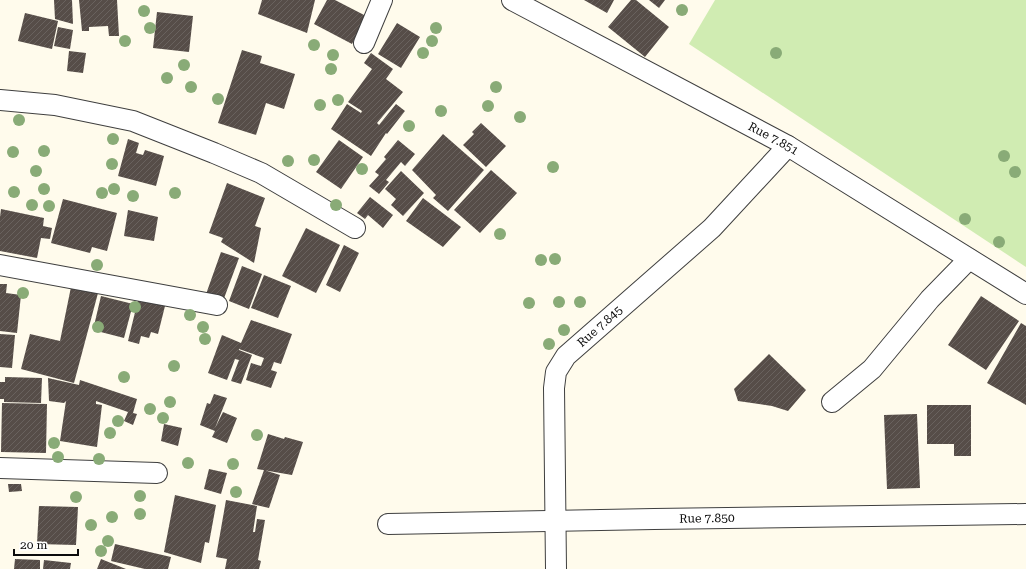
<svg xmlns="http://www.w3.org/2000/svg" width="1026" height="569" font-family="'Roboto Serif',serif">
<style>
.grass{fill:#d0ecb2}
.building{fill:url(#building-hatch)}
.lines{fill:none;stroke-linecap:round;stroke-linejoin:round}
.minor-casing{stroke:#3f3f3f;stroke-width:22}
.minor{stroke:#fff;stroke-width:20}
.tree{fill:#89ab77}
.labels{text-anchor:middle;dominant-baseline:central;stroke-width:4;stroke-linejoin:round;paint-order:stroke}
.street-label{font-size:12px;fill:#0c0c0c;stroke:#fff}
</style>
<defs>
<pattern id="building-hatch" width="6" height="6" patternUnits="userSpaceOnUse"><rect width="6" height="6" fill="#564d48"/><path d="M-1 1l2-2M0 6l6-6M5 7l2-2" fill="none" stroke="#69625e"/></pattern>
</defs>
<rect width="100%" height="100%" fill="#fffbec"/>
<!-- grass -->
<path class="grass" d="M715 0H1026V267L689 44Z"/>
<!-- building -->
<path class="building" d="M54 0H72L73 24 55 19Z
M79 0H117L119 36H109L108 26 89 27V31H82Z
M262 0H315L307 33 258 14Z
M327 0H335L366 16 352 44 314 24Z
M584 0H614L607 13Z
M631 0H636L669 27 645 57 608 27Z
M649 0H665L659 8Z
M157 12 193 16 189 52 153 48Z
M25 13 58 21 52 49 18 41Z
M397 23 420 37 401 68 378 54Z
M58 27 73 30 70 49 54 46Z
M242 50 262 56 260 63 295 74 284 109 266 103 256 135 218 123Z
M69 51 86 53 83 73 67 71Z
M371 53 393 69 386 79 403 92 377 123 379 125 396 104 405 111 387 134 386 133 371 156 331 129 347 104 361 113 362 111 348 102 372 69 364 63Z
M481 123 506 146 486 167 463 145 474 134 472 132Z
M443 134 484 170 448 211 433 198 436 195 412 170Z
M128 139 139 143 136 153 143 155 145 150 164 156 156 186 118 176Z
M339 140 363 157 341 189 316 172Z
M398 140 415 154 405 166 401 162 386 180 389 182 379 194 369 186 379 175 375 172 386 159 384 157Z
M491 170 517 193 480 233 454 210Z
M401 171 424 193 403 216 391 205 396 199 385 189Z
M227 183 265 198 255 226 261 228 254 263 221 242 223 238 209 233Z
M370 197 393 215 383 228 368 215 365 219 357 213Z
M423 198 461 227 443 247 406 221Z
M63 199 117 213 107 251 92 247 90 253 51 243Z
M1 209 44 218 43 226 52 228 50 239 41 238 37 258 0 251V217Z
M128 210 158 217 154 241 124 236Z
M306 228 340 245 316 293 282 276Z
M344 245 359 253 340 292 326 285Z
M221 252 239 258 223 301 205 297Z
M242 266 262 274 249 309 229 301Z
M264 275 291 286 278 318 251 308Z
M0 284H7L6 293 21 295 17 333 0 331Z
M71 287 98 293 74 383 21 369 30 334 60 341Z
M101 296 133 304 124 338 93 330Z
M981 296 1019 321 986 370 948 345Z
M138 300 165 306 158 334 151 332 149 338 141 336 139 344 128 341Z
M251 320 292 334 281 364 274 362 271 370 277 372 271 388 246 380 251 363 261 366 264 358 239 349V350L252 355 241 384 231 381 239 360 235 359 227 380 208 373 222 335 241 343Z
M1021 323 1026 326V405L987 383Z
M0 334 15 335 12 368 0 367Z
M769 354 806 390 788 411 772 406 738 401 734 389Z
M5 377 42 378 41 403 4 402V399H0V382H5Z
M48 378 79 385 80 380 137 399 133 413 137 414 133 425 124 421 128 412 96 401V404L102 405 97 447 60 441 66 401 64 403 49 401Z
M214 394 227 398 215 428 223 412 237 418 227 443 212 437 215 431 200 425 207 403 210 404Z
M2 403 47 404 46 453 1 452Z
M927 405H971V456H954V444H927Z
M917 414 920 488 887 489 884 415Z
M164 424 182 428 178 446 161 441Z
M268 434 284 439 285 437 303 442 292 475 257 469Z
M209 469 227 473 221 494 204 489Z
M264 470 280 475 269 508 252 504Z
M8 484H21L22 491 9 492Z
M175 495 216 505 209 543 205 542 201 563 164 552Z
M226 500 257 506 253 532H255L257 519 265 520 258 560 261 561 259 569H225L227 559 216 557Z
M39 506 78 507 76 545 37 544Z
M115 544 171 557 168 569H145L111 561Z
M15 559 40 560V569H14Z
M101 559 126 569H97Z
M44 560 71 563 70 569H43Z"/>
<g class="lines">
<!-- minor casing -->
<g class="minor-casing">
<g id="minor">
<path id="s1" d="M512 0 788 146 1026 294"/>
<path d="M364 43 382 0"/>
<path d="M0 100 55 105 133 121 214 153 261 173 355 228"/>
<path d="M0 265 217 305"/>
<path d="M832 402 872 369 930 299 969 259"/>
<path d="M0 468 157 473"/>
<path id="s2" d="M388 524 654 519 1026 514"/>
<path id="s3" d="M556 569 554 388 556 372 566 356 712 228 788 146"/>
</g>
</g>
<!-- minor -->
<use href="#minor" class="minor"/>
</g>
<!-- trees -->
<g class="tree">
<circle cx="682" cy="10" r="6"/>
<circle cx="144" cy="11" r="6"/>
<circle cx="150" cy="28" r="6"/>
<circle cx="436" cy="28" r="6"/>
<circle cx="125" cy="41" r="6"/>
<circle cx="432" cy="41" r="6"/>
<circle cx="314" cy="45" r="6"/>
<circle cx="423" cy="53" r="6"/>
<circle cx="776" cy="53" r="6"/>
<circle cx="333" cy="55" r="6"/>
<circle cx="184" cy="65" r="6"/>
<circle cx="331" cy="69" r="6"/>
<circle cx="167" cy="78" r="6"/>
<circle cx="191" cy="87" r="6"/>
<circle cx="496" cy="87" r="6"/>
<circle cx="218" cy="99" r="6"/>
<circle cx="338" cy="100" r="6"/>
<circle cx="320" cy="105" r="6"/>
<circle cx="488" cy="106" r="6"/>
<circle cx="441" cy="111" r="6"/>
<circle cx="520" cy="117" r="6"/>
<circle cx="19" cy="120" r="6"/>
<circle cx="409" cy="126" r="6"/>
<circle cx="113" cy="139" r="6"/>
<circle cx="44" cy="151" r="6"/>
<circle cx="13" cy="152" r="6"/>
<circle cx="1004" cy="156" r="6"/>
<circle cx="314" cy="160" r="6"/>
<circle cx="288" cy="161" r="6"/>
<circle cx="112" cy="164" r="6"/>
<circle cx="553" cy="167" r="6"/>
<circle cx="362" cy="169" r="6"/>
<circle cx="36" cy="171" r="6"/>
<circle cx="1015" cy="172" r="6"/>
<circle cx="44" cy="189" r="6"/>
<circle cx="114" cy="189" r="6"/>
<circle cx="14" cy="192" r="6"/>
<circle cx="102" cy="193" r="6"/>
<circle cx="175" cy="193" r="6"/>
<circle cx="133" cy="196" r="6"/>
<circle cx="32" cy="205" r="6"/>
<circle cx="336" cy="205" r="6"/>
<circle cx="49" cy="206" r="6"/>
<circle cx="965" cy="219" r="6"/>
<circle cx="500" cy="234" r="6"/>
<circle cx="999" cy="242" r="6"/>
<circle cx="555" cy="259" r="6"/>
<circle cx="541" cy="260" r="6"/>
<circle cx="97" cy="265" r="6"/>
<circle cx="23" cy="293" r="6"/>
<circle cx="559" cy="302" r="6"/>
<circle cx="580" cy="302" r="6"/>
<circle cx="529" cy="303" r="6"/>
<circle cx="135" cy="307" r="6"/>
<circle cx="190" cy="315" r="6"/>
<circle cx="98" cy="327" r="6"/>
<circle cx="203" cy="327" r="6"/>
<circle cx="564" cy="330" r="6"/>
<circle cx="205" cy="339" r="6"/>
<circle cx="549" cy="344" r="6"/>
<circle cx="174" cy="366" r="6"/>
<circle cx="124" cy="377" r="6"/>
<circle cx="170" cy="402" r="6"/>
<circle cx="150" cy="409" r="6"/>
<circle cx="163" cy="418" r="6"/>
<circle cx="118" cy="421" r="6"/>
<circle cx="110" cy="433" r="6"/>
<circle cx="257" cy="435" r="6"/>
<circle cx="54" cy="443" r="6"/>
<circle cx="58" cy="457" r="6"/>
<circle cx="99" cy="459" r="6"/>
<circle cx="188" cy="463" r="6"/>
<circle cx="233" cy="464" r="6"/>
<circle cx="236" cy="492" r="6"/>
<circle cx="140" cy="496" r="6"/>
<circle cx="76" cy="497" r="6"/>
<circle cx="140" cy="514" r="6"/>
<circle cx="112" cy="517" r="6"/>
<circle cx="91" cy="525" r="6"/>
<circle cx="108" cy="541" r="6"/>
<circle cx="101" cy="551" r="6"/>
</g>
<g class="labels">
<!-- street labels -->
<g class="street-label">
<text stroke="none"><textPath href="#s1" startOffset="296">Rue 7.851</textPath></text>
<text stroke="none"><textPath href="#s3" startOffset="261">Rue 7.845</textPath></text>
<text stroke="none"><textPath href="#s2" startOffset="319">Rue 7.850</textPath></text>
</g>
</g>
<!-- scale -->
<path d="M14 549v6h64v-6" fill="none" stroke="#0c0c0c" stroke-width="2"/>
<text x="20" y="549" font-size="12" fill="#0c0c0c" stroke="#ffffff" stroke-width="3" paint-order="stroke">20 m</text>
</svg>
